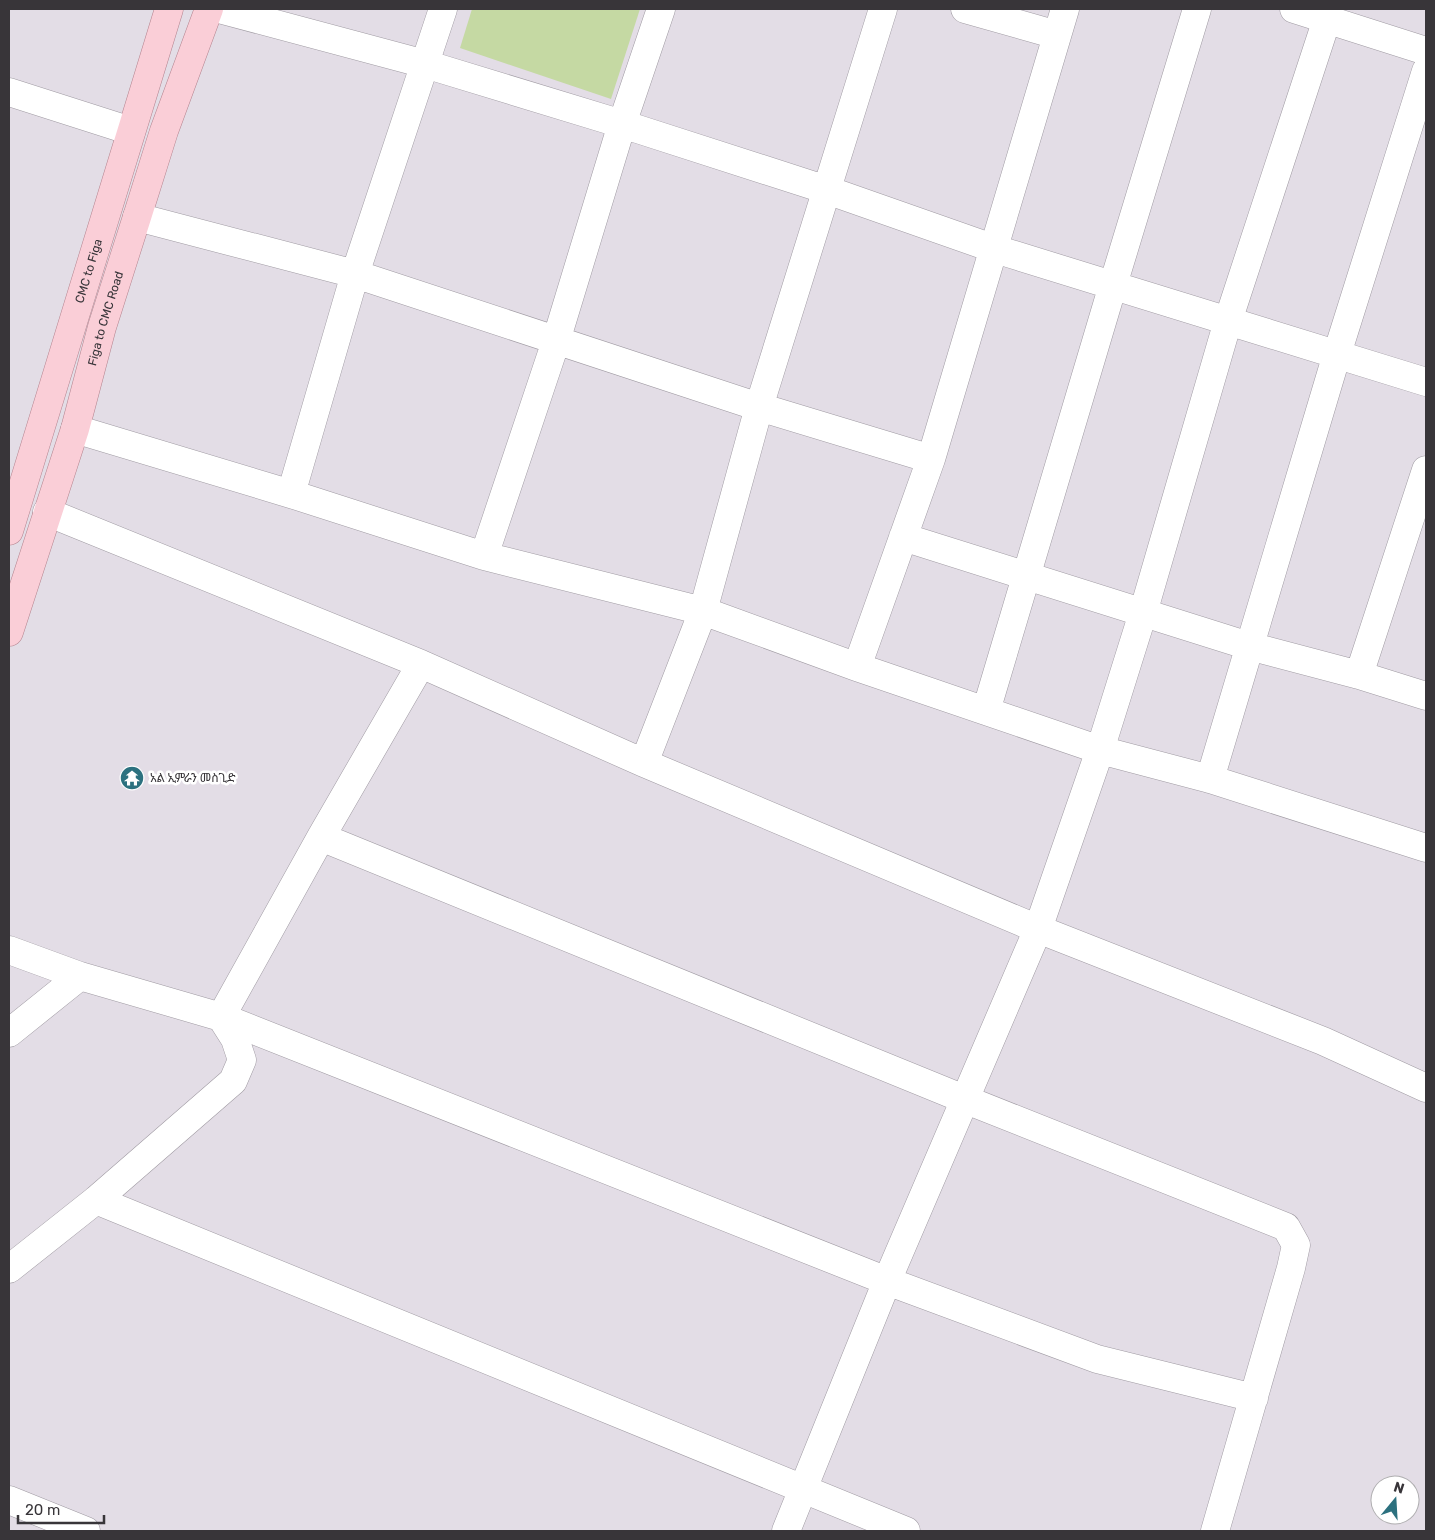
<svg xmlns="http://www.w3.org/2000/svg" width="1435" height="1540" font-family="Rubik,'Noto Sans Ethiopic',sans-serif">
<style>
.green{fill:#c5d9a3}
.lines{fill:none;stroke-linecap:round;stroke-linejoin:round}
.minor-casing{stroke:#a09ba3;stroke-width:29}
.primary-casing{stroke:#b4848f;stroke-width:29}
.minor{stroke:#fff;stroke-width:28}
.primary{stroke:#faced7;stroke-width:28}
.labels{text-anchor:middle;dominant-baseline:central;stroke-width:5;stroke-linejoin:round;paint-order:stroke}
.street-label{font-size:12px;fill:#383539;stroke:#fff}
.poi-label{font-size:12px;fill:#383539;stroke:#fff;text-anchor:start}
</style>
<rect width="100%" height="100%" fill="#e3dde6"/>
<!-- green -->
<path class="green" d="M472 9H640L611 99 460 48Z"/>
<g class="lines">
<!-- minor casing -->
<g class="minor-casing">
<path id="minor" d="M219 9 425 64 622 124 827 190 995 249 1426 382
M965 9 1057 35
M1294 9 1426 51
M9 92 131 131
M137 217 355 274 759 407 931 459
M75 429 291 494 484 556 703 611 857 667 1100 750 1210 779 1426 848
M291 494 355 274 443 9
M47 512 421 664 644 763 1038 929 1323 1041 1426 1088
M903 537 1249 646 1359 675 1426 696
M484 556 556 341 622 124 661 9
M857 667 931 459 1065 9
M1359 675 1426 470
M986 711 1113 285 1197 9
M644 763 703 611 759 407 883 9
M1210 779 1337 354 1426 71
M321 837 964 1099 1286 1227 1296 1245 1291 1268 1215 1531
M9 950 80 976 221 1017 887 1281 1097 1359 1254 1398
M9 1033 80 976
M96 1200 906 1531
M9 1269 96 1200 233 1081 242 1060 235 1039 221 1017 321 837 421 664
M9 1500 86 1531
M786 1531 887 1281 1038 929 1100 750 1143 613 1228 321 1327 19"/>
</g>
<!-- primary casing -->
<g class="primary-casing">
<g id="primary">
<path id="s1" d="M9 531 169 9"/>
<path id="s2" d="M9 632 75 429 102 327 137 217 164 131 209 9"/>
</g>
</g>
<!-- minor -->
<use href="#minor" class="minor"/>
<!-- primary -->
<use href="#primary" class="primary"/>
</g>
<!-- icons -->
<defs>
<g id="temple-disc" transform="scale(1.25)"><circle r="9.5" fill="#2c717f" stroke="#fff"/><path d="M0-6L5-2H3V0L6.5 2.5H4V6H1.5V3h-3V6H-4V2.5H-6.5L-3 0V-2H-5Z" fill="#fff"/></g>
</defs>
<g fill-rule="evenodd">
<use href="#temple-disc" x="132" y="778"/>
</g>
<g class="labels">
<!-- street labels -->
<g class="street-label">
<text stroke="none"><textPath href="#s1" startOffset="272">CMC to Figa</textPath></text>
<text stroke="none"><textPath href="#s2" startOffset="328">Figa to CMC Road</textPath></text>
</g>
<!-- poi labels -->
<g class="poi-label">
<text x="150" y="778">አል ኢምራን መስጊድ</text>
</g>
</g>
<!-- border -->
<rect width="1435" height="1540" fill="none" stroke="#383539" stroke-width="20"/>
<!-- north arrow -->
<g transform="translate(1395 1500) rotate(18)"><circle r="24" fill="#ffffff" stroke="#afaeb0"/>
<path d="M0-4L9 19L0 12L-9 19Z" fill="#2c717f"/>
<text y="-8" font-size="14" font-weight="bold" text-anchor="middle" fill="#383539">N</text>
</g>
<!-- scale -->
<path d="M18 1515v8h86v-8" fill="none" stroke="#383539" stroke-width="2.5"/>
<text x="25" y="1515" font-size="15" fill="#383539" stroke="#ffffff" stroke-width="4" paint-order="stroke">20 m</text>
</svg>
